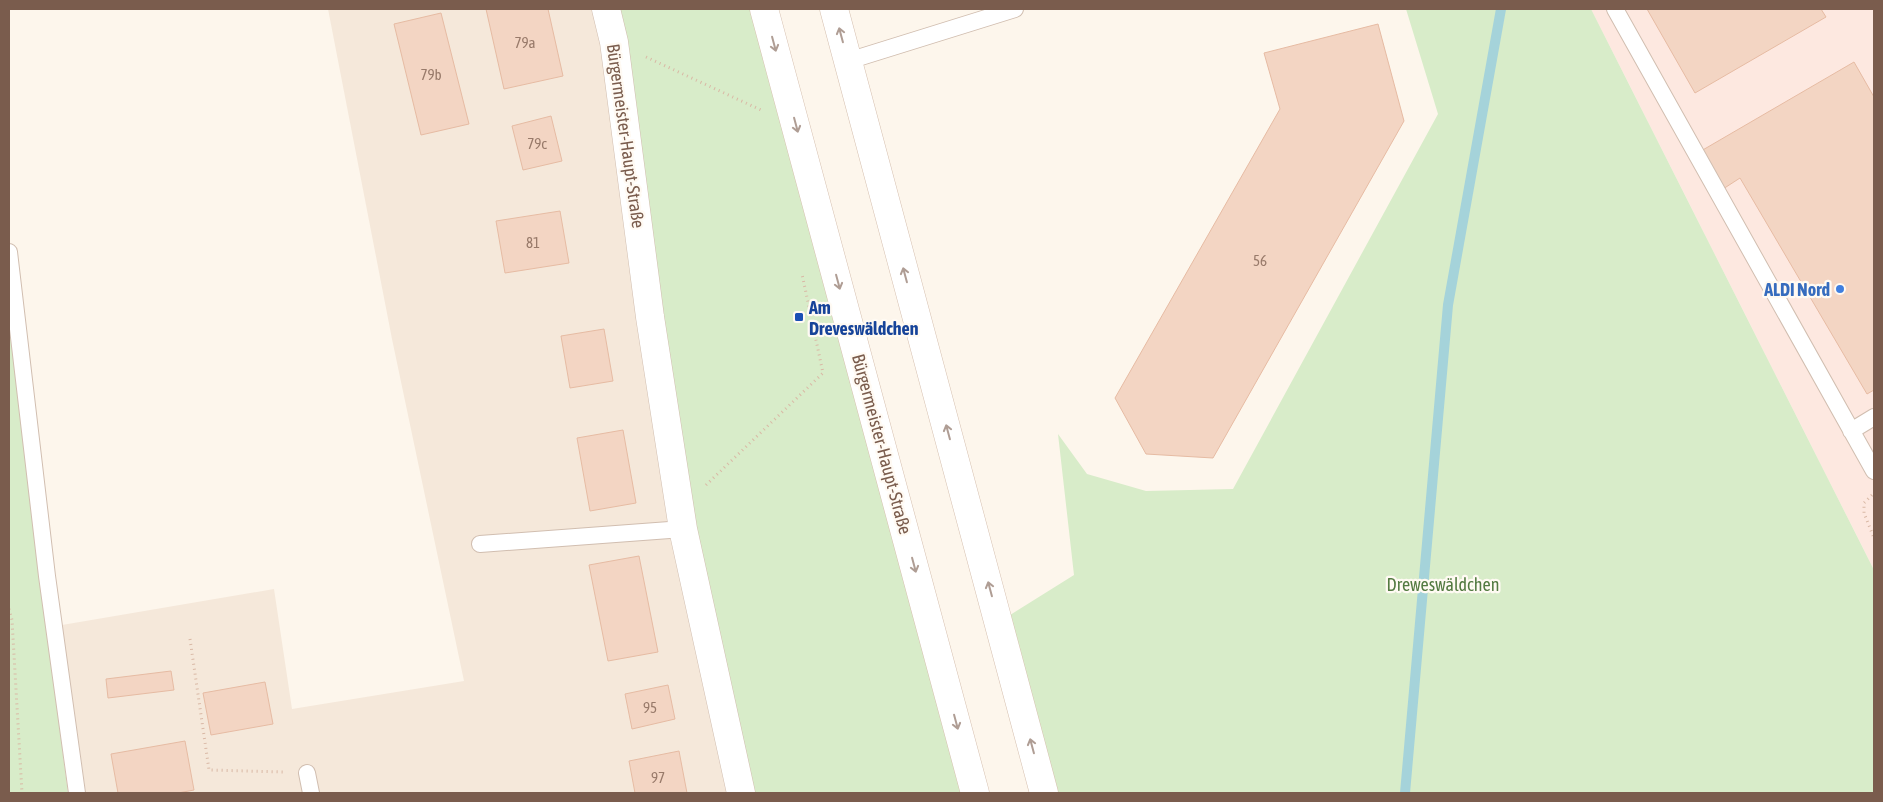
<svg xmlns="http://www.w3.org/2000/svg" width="1883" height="802" font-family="'Asap Condensed',sans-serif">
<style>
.residential{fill:#f5e8da}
.commercial{fill:#fde8e0}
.green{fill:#d8ecc9}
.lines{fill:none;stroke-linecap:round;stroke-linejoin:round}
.stream{stroke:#a5d3da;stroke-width:10}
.building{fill:#f3d5c3;stroke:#e6bba3}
.lane-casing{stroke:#d1beb0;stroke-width:18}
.street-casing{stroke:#d1beb0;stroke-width:29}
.secondary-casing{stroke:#d6c0b0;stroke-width:29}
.path{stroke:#d9b8a5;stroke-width:3;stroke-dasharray:1 4;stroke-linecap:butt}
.lane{stroke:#fff;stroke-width:16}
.street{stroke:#fff;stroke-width:28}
.secondary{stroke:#fff;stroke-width:28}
.oneway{stroke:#af9d94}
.shop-dot{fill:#3f7fe0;stroke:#fffaf3;stroke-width:2}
.transit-dot{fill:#1a4fb4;stroke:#fffaf3;stroke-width:2}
.labels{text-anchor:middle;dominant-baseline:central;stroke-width:4.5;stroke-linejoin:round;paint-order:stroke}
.number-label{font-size:15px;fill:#987a6a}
.street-label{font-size:18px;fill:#7a5c4d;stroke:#fffaf3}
.shop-label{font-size:18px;font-weight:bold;fill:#366cbe;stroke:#fffaf3;text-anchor:end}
.transit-label{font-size:18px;font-weight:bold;fill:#164399;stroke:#fffaf3;text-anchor:start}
.park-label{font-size:18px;fill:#537a41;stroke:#fffaf3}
</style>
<rect width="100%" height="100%" fill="#fdf6ec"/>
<!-- residential -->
<path class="residential" d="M328 9H605L741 793H86L62 625 274 589 292 709 464 681 392 339Z"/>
<!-- commercial -->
<path class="commercial" d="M1591 9H1874V570Z"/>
<!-- green -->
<path class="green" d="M606 9H765L975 793H741Z
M1406 9H1591L1874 570V793H1044L999 622 1074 575 1058 434 1087 474 1146 491 1233 489 1438 114Z
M9 313 40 578 68 793H9Z"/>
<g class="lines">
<!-- stream -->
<path class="stream" d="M1405 793 1448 305 1501 9"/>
</g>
<!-- building -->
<path class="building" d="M486 9H548L563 76 504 89Z
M1647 9H1821L1826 17 1695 93Z
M441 13 469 124 421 135 394 24Z
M1378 24 1404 121 1213 458 1146 454 1115 398 1280 109 1264 53Z
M1854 62 1874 97V390L1867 394 1740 178 1723 189 1701 151Z
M551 116 562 161 523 170 512 126Z
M560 211 569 263 505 273 496 221Z
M604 329 613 381 570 388 561 336Z
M623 430 636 503 590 511 577 438Z
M639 556 658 652 608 661 589 565Z
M171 671 174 690 108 698 106 679Z
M265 682 273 724 211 735 203 693Z
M668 685 675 719 632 729 625 694Z
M185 741 194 790 178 793H118L111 754Z
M679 751 687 793H635L629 761Z"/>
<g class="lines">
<!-- lane casing -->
<g class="lane-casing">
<path id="lane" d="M1615 9 1874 471
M848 61 1015 9
M9 252 47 576 77 793
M1851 431 1874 417
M480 544 683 529
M307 773 311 793"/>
</g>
<!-- street casing -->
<g class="street-casing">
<path id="street" d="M606 9 614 42 650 317 683 529 741 793"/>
</g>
<!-- secondary casing -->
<g class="secondary-casing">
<path id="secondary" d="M764 9 975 793
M834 9 1044 793"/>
</g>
<!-- path -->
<path class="path" d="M646 57 761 110
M706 485 823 373 802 274
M1872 495 1864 503V513L1874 538
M9 609 12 620 22 793
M190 639 209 770 284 772"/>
<!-- lane -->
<use href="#lane" class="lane"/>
<!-- street -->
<use href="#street" class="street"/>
<!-- secondary -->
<use href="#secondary" class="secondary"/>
</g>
<!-- one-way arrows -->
<defs><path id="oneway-shaft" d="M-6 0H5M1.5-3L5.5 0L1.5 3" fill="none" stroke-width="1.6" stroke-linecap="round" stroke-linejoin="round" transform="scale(1.25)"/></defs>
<g class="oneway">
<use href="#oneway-shaft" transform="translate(841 35) rotate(-105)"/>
<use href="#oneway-shaft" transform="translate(774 44) rotate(75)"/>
<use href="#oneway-shaft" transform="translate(796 125) rotate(75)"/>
<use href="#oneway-shaft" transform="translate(905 275) rotate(-105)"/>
<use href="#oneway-shaft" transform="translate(838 282) rotate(75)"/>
<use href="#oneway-shaft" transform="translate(948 432) rotate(-105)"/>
<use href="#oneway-shaft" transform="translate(914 565) rotate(75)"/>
<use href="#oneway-shaft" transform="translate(990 589) rotate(-105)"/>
<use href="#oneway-shaft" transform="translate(956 722) rotate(75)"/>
<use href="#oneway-shaft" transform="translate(1032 746) rotate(-105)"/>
</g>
<!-- markers -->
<circle class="shop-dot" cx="1840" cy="289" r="5"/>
<rect class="transit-dot" x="794" y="312" width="10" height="10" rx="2.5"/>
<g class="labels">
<!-- number labels -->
<g class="number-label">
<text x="525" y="42">79a</text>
<text x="431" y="74">79b</text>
<text x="537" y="143">79c</text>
<text x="533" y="242">81</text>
<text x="1260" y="260">56</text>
<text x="650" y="707">95</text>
<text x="658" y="777">97</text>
</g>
<!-- street labels -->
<g class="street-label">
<text transform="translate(626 136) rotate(82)">Bürgermeister-Haupt-Straße</text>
<text transform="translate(882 444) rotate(75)">Bürgermeister-Haupt-Straße</text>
</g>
<!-- shop labels -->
<g class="shop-label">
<text x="1830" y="289">ALDI Nord</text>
</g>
<!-- transit labels -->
<g class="transit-label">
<text x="809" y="307">Am<tspan x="809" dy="21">Dreveswäldchen</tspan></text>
</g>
<!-- park labels -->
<g class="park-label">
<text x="1443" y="584">Dreweswäldchen</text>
</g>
</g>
<!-- border -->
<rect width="1883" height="802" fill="none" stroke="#7a5c4d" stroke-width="20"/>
</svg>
